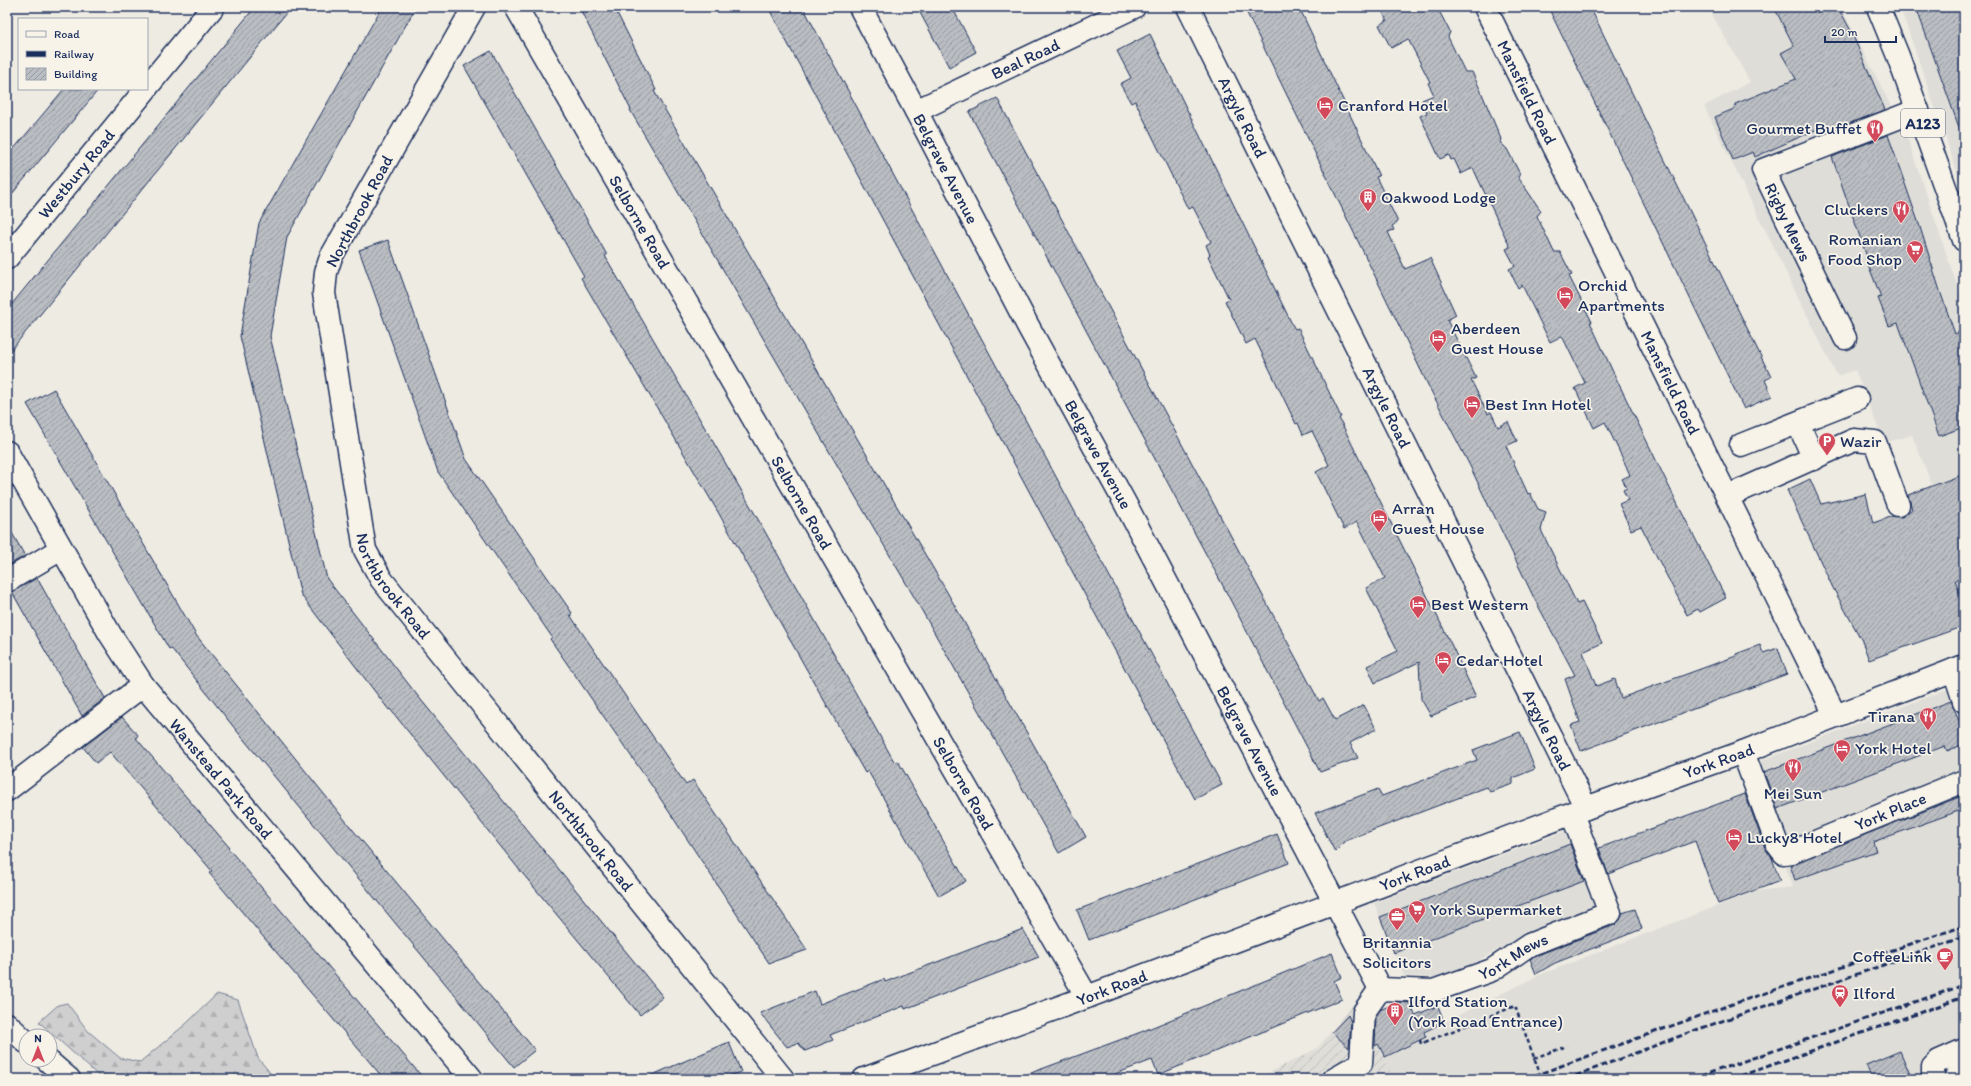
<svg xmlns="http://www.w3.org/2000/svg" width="1971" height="1086" font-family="Itim,sans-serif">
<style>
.built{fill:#deddd8}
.industrial{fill:url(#industrial-furrows)}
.forest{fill:url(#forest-firs);stroke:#757f96}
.building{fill:url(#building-hatch);stroke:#1b2f5e}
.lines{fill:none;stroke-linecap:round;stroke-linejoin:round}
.minor-casing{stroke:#1b2f5e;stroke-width:25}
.major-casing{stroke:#1b2f5e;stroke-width:25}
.highway-casing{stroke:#1b2f5e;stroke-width:25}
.path{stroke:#1b2f5e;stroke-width:2.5;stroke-dasharray:4 3;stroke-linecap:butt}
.minor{stroke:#f7f3e8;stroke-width:22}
.major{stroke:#f7f3e8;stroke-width:22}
.highway{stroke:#f7f3e8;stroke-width:22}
.rail{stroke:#1b2f5e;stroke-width:3;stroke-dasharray:6 3;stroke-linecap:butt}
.path-bridge{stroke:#1b2f5e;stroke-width:2.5;stroke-dasharray:4 3;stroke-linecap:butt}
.labels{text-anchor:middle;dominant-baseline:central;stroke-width:3.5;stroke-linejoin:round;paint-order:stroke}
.shield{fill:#f7f3e8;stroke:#5d6a87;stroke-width:1}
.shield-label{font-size:16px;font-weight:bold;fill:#1b2f5e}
.street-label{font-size:17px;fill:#1b2f5e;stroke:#f7f3e8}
.poi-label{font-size:17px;fill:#1b2f5e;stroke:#f7f3e8;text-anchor:start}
</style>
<defs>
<pattern id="industrial-furrows" width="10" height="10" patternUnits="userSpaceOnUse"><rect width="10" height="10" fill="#deddd8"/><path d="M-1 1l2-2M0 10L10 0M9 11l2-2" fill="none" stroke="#bebebc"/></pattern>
<pattern id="forest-firs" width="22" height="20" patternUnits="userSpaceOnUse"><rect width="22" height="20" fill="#cfcfcf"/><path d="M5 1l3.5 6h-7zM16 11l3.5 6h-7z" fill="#b1b2b4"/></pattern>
<pattern id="building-hatch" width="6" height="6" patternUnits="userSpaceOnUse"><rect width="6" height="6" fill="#babdc2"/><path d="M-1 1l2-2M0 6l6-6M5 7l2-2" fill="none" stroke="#969aa1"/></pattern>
</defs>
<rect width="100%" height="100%" fill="#eeebe2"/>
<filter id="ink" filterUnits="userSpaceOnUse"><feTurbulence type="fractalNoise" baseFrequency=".025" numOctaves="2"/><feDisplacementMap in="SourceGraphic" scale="8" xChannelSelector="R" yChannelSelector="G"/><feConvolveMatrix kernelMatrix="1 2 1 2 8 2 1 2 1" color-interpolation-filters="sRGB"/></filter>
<g filter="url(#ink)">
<!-- built -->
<path class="built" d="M1708 7H1841L1893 110 1902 122 1964 306V596L1896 620 1865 573 1837 500 1866 494 1873 523 1911 509 1907 495 1932 485 1912 435 1887 442 1879 430 1855 370 1837 376 1704 106 1750 82Z
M1900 7H1964V191Z
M1964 683V1079H1257L1318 1048 1335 1027 1367 1021 1385 1057 1426 1037 1427 1029 1445 1022 1537 976 1756 891 1793 887 1750 765Z
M1574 828 1600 907 1519 938 1447 978 1404 976 1374 903Z"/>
<!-- industrial -->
<path class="industrial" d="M1357 999 1393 1077 1387 1079H1257L1318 1048Z"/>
<!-- forest -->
<path class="forest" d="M217 994 238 1000 258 1058 275 1079H102L39 1022 58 1005 67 1003 88 1031 120 1058 140 1062 187 1023Z"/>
<!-- building -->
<path class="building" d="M255 7H291L7 355V310Z
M382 7H416L287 237 270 336 327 579 417 695 663 997 640 1015 518 868 390 709 389 710 301 595 240 336 259 223Z
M579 7H614L656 90 654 91 947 592 1086 837 1059 853 917 602 630 110H631Z
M768 7H803L1222 785 1195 799Z
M917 7H952L976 52 949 67Z
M1244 7H1299L1379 176 1376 177 1398 222 1392 226 1394 230 1388 232 1405 269 1430 258 1456 315 1447 320 1476 378 1471 380 1488 414 1491 412 1498 427 1508 422 1517 441 1506 446 1528 494 1530 493 1538 509 1546 512 1541 530 1577 604 1582 602 1602 643 1583 652 1596 686 1615 679 1621 698 1736 656V654L1760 645 1763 653 1778 648 1787 674 1581 751 1571 725 1580 722 1565 679 1575 675 1534 598 1492 511H1491L1470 466 1429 387Z
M1380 7H1437L1450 32 1448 37 1465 72H1472L1480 89 1501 139 1500 142 1507 149 1520 174 1518 177 1541 211 1537 216 1554 252H1560L1572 275 1569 276 1592 322H1590L1613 372 1679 507 1726 598 1700 612 1698 609 1687 615 1641 526 1631 530 1619 504 1628 500 1623 490 1627 488 1622 479 1630 475 1622 457 1605 422 1594 428 1575 388 1585 383 1562 336 1550 342 1522 285 1518 288 1509 269 1515 266 1506 249 1510 247 1473 168 1461 174 1454 159 1451 160 1449 155 1440 159 1420 116 1427 113 1422 100 1434 95 1428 83 1430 82 1408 39 1391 48 1379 25 1387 21Z
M1548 7H1590L1771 377 1765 380 1772 396 1744 409Z
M1774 7H1838L1850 29 1885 110 1822 134 1820 128 1755 157 1753 152 1733 160 1715 117 1736 108 1735 104 1796 79 1781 53 1794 46Z
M1916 7H1964V133H1961Z
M1150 34 1293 326 1295 329 1298 328 1317 367 1341 417 1339 418 1452 646 1476 697 1431 716 1421 699 1419 662 1375 683 1367 666 1398 651 1366 588 1385 578 1357 522 1344 529 1316 472 1329 465 1312 431 1303 435 1298 423 1296 424 1255 339 1246 344 1225 301 1229 299 1208 256 1210 255 1206 245 1211 242 1193 207 1188 209 1135 101 1131 103 1120 84 1131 78 1117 51Z
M491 51 607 255 605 256 755 514 895 763 898 761 966 881 939 896 868 771 865 773 718 512 581 278 584 276 464 66Z
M64 89H99L7 200V157Z
M997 98 1319 701 1323 698 1335 720 1364 705 1376 729 1350 743 1358 758 1320 772 1222 584 969 112Z
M1888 135 1920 227 1940 291 1955 334 1964 330V427L1939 436 1898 323 1889 326 1878 298 1881 297 1865 257H1867L1832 157Z
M388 240 466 459 572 613 570 615 686 785 693 780 807 950 769 963 656 792 550 639 552 637 438 472 359 250Z
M54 389 196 635 353 830 535 1050 514 1067 236 730 171 648 169 649 27 404Z
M1964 474V579L1955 580 1964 605V626L1869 660 1862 641 1833 588 1787 490 1810 479 1821 504 1866 494 1873 523 1893 516 1902 517 1912 509 1908 495Z
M7 524 25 556 7 566Z
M37 578 105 698 82 716 12 592Z
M1951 701 1964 733V744L1947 751 1945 746 1777 809 1764 772Z
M122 717 138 735 136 738 229 847 228 848 424 1079H384L209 873 212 871 110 752 96 763 83 747Z
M1520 732 1535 769 1513 778V784L1490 792 1487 787 1347 840 1335 852 1315 813 1378 789 1382 796 1477 760 1473 750Z
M1745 794 1765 848 1772 858 1780 881 1718 904 1695 841 1608 874 1599 848Z
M1964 795V809L1873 842 1876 851 1795 880 1790 865Z
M1277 834 1289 863 1089 940 1077 910Z
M1570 844 1584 881 1394 953 1380 917Z
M1635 909 1642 929 1555 963 1536 974 1530 959 1535 956 1615 925 1620 920 1622 913Z
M1023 929 1039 957 905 1009 904 1006 830 1035 833 1040 805 1051 798 1043 787 1047 760 1013 815 991 820 1004 884 979 885 982Z
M1332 953 1342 977 1334 981 1342 999 1158 1075 1152 1060 1102 1079H1021L1020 1077 1141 1032Z
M1398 1002 1410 1003 1415 1015 1438 1006 1442 1016V1023L1424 1032 1426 1037 1385 1057 1378 1044 1375 1046 1376 1016 1380 1010Z
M1348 1015 1351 1022 1349 1048 1332 1032Z
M729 1042 741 1072 722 1079H643Z
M1900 1051 1912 1079H1872L1866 1065Z"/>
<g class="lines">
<!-- minor casing -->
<g class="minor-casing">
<g id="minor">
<path id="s1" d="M474 7 331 257 326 272 324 293 365 550 381 579 783 1079"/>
<path id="s2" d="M516 7 1087 997"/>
<path id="s3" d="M860 7 916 111 1028 326 1125 503 1380 989"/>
<path id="s4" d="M1188 7 1586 808"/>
<path id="s5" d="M1485 7 1835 715"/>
<path d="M147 87 213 7"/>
<path id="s6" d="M916 111 1134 7"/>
<path id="s7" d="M7 258 146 89"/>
<path d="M1845 338 1763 170 1918 110"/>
<path d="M1798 423 1814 459"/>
<path d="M1741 445 1857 399"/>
<path id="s8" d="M7 452 110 634 143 685 472 1079"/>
<path d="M1728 496 1854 440 1875 442 1898 505"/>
<path d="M7 581 61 549"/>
<path d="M1954 670 1964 701"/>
<path id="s9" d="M1743 752 1777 844 1784 853 1791 852 1964 781"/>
<path d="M7 790 143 685"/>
<path id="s10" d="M1380 989 1433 991 1492 970 1529 945 1610 913 1572 814"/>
<path id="s11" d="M864 1079 1087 997 1586 808 1743 752 1964 666"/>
<path d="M1333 1079 1361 1063 1364 1012 1380 989"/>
<path d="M1933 1079V1067L1939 1061 1964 1050"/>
<path d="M1955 1079 1958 1074 1964 1070"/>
</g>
</g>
<!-- major casing -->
<g class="major-casing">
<path id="major" d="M1878 7 1898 56 1964 240"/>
</g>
<!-- highway casing -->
<g class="highway-casing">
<path id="highway" d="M7 1024 26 1042
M47 1060 69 1079"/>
</g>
<!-- path -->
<path class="path" d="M1420 1040 1421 1044 1425 1042
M1534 1058 1567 1046"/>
<!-- minor -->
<use href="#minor" class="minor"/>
<!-- major -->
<use href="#major" class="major"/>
<!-- highway -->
<use href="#highway" class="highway"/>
<!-- rail -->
<path class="rail" d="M1525 1079 1724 1007 1964 926
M1567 1079 1696 1030 1964 937
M1692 1079 1964 985
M1732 1079 1964 997"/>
<!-- path-bridge -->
<path class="path-bridge" d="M1425 1042 1515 1006 1542 1079"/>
</g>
</g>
<!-- icons -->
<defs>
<g id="hotel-pin" transform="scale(0.9)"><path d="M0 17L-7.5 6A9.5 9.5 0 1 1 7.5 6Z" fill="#d1495b" stroke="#f7f3e8"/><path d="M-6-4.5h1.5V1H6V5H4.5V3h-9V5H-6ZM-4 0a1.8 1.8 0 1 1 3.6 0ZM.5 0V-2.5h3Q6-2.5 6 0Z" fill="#fff"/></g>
<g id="restaurant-pin" transform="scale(0.9)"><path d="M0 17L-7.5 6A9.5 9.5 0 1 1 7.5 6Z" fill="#d1495b" stroke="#f7f3e8"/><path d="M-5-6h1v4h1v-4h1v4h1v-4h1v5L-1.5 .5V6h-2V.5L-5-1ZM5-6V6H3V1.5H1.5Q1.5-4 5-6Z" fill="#fff"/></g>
<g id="building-pin" transform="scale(0.9)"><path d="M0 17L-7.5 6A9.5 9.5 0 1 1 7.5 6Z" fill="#d1495b" stroke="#f7f3e8"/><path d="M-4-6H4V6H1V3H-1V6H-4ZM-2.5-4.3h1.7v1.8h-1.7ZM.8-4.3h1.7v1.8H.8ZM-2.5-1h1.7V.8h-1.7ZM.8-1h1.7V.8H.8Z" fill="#fff"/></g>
<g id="supermarket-pin" transform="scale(0.9)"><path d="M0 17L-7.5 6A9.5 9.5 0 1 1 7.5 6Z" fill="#d1495b" stroke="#f7f3e8"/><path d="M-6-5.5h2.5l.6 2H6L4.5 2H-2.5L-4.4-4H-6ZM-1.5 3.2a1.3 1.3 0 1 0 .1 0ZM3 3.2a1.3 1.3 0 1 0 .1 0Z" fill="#fff"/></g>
<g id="parking-pin" transform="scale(0.9)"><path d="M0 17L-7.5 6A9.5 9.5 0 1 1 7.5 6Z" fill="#d1495b" stroke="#f7f3e8"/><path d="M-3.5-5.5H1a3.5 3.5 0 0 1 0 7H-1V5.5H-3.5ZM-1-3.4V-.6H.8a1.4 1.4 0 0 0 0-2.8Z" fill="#fff"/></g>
<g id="office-pin" transform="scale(0.9)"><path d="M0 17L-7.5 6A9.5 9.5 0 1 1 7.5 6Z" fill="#d1495b" stroke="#f7f3e8"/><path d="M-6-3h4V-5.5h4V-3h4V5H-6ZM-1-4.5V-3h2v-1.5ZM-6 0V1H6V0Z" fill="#fff"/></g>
<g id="cafe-pin" transform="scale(0.9)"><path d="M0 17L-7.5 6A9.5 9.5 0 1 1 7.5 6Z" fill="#d1495b" stroke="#f7f3e8"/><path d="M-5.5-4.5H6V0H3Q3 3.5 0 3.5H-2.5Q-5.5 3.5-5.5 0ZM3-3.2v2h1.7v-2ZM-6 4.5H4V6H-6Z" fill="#fff"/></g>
<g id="station-pin" transform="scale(0.9)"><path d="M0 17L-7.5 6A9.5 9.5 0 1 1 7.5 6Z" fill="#d1495b" stroke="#f7f3e8"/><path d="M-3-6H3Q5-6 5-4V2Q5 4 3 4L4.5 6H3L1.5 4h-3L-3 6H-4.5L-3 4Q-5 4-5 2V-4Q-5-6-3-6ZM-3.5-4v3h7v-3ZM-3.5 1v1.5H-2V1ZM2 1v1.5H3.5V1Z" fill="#fff"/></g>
</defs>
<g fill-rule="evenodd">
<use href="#hotel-pin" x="1325" y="105"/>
<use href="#restaurant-pin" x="1875" y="128"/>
<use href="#building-pin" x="1368" y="197"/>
<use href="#restaurant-pin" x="1901" y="209"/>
<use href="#supermarket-pin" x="1915" y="249"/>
<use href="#hotel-pin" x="1565" y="295"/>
<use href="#hotel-pin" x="1438" y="338"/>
<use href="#hotel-pin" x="1472" y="404"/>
<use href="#parking-pin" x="1827" y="441"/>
<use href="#hotel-pin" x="1379" y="518"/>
<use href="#hotel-pin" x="1418" y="604"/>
<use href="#hotel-pin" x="1443" y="660"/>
<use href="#restaurant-pin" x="1928" y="716"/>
<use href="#hotel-pin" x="1842" y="748"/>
<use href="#restaurant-pin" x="1793" y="767"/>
<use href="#hotel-pin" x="1734" y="837"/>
<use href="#supermarket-pin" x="1417" y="909"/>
<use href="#office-pin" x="1397" y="916"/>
<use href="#cafe-pin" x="1945" y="956"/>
<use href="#station-pin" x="1840" y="993"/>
<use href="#building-pin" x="1395" y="1011"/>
</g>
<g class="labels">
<!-- shield labels -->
<rect class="shield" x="1901" y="109" width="44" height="28" rx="3"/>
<g class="shield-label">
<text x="1923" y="123">A123</text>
</g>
<!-- street labels -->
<g class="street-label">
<text stroke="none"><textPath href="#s6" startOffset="121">Beal Road</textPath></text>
<text stroke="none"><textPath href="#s5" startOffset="95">Mansfield Road</textPath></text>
<text stroke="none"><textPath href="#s4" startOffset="123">Argyle Road</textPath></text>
<text stroke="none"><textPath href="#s3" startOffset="183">Belgrave Avenue</textPath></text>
<text stroke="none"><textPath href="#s7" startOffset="109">Westbury Road</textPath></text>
<text transform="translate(359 211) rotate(-62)">Northbrook Road</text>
<text stroke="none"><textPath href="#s2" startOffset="248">Selborne Road</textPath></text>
<text transform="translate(1788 222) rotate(64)">Rigby Mews</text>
<text stroke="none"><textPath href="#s5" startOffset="419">Mansfield Road</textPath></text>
<text stroke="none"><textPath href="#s4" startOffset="447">Argyle Road</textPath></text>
<text stroke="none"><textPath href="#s3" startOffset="507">Belgrave Avenue</textPath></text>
<text stroke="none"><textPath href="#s2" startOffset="572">Selborne Road</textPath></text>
<text stroke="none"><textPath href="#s1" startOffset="630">Northbrook Road</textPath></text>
<text stroke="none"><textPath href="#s4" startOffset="807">Argyle Road</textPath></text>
<text stroke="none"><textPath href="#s3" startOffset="831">Belgrave Avenue</textPath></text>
<text stroke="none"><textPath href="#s11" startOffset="912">York Road</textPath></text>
<text stroke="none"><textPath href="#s8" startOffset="392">Wanstead Park Road</textPath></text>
<text stroke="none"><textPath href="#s2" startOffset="896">Selborne Road</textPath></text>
<text stroke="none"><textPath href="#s9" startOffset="224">York Place</textPath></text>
<text stroke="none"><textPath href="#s1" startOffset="954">Northbrook Road</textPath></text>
<text stroke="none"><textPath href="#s11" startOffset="588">York Road</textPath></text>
<text stroke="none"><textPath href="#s10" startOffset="141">York Mews</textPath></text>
<text stroke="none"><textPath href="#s11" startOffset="264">York Road</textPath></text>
</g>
<!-- poi labels -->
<g class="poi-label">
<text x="1338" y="105">Cranford Hotel</text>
<text x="1862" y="128" text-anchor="end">Gourmet Buffet</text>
<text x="1381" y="197">Oakwood Lodge</text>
<text x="1888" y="209" text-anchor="end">Cluckers</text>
<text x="1902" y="239" text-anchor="end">Romanian<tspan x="1902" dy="20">Food Shop</tspan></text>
<text x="1578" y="285">Orchid<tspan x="1578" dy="20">Apartments</tspan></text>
<text x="1451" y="328">Aberdeen<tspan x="1451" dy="20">Guest House</tspan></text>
<text x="1485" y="404">Best Inn Hotel</text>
<text x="1840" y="441">Wazir</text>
<text x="1392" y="508">Arran<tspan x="1392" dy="20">Guest House</tspan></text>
<text x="1431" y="604">Best Western</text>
<text x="1456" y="660">Cedar Hotel</text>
<text x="1915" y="716" text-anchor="end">Tirana</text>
<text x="1855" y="748">York Hotel</text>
<text x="1793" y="793" text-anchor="middle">Mei Sun</text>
<text x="1747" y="837">Lucky8 Hotel</text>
<text x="1430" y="909">York Supermarket</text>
<text x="1397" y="942" text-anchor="middle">Britannia<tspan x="1397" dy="20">Solicitors</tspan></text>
<text x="1932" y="956" text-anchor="end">CoffeeLink</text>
<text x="1853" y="993">Ilford</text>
<text x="1408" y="1001">Ilford Station<tspan x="1408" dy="20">(York Road Entrance)</tspan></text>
</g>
</g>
<!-- margin -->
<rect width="1971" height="1086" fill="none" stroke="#f7f3e8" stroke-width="24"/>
<rect x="12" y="12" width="1947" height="1062" fill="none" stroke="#1b2f5e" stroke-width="1.5" filter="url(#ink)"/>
<!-- legend -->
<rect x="18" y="18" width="130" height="72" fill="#f7f3e8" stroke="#9fa5b1"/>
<rect x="26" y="31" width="20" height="6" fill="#f7f3e8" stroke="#9fa5b1"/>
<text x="54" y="38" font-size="12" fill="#1b2f5e">Road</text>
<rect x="26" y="51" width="20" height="6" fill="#1b2f5e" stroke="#9fa5b1"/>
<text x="54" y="58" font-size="12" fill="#1b2f5e">Railway</text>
<rect x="26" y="68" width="20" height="12" fill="url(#building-hatch)" stroke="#9fa5b1"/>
<text x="54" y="78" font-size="12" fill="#1b2f5e">Building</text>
<!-- north arrow -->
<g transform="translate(38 1048)"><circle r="19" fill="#f7f3e8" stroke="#9fa5b1"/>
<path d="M0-3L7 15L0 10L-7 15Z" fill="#d1495b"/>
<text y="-6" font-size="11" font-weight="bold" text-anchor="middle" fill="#1b2f5e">N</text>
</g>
<!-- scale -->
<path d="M1825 36v6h71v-6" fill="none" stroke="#1b2f5e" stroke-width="2"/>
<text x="1831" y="36" font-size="12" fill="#1b2f5e" stroke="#f7f3e8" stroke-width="3" paint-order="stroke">20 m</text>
</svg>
